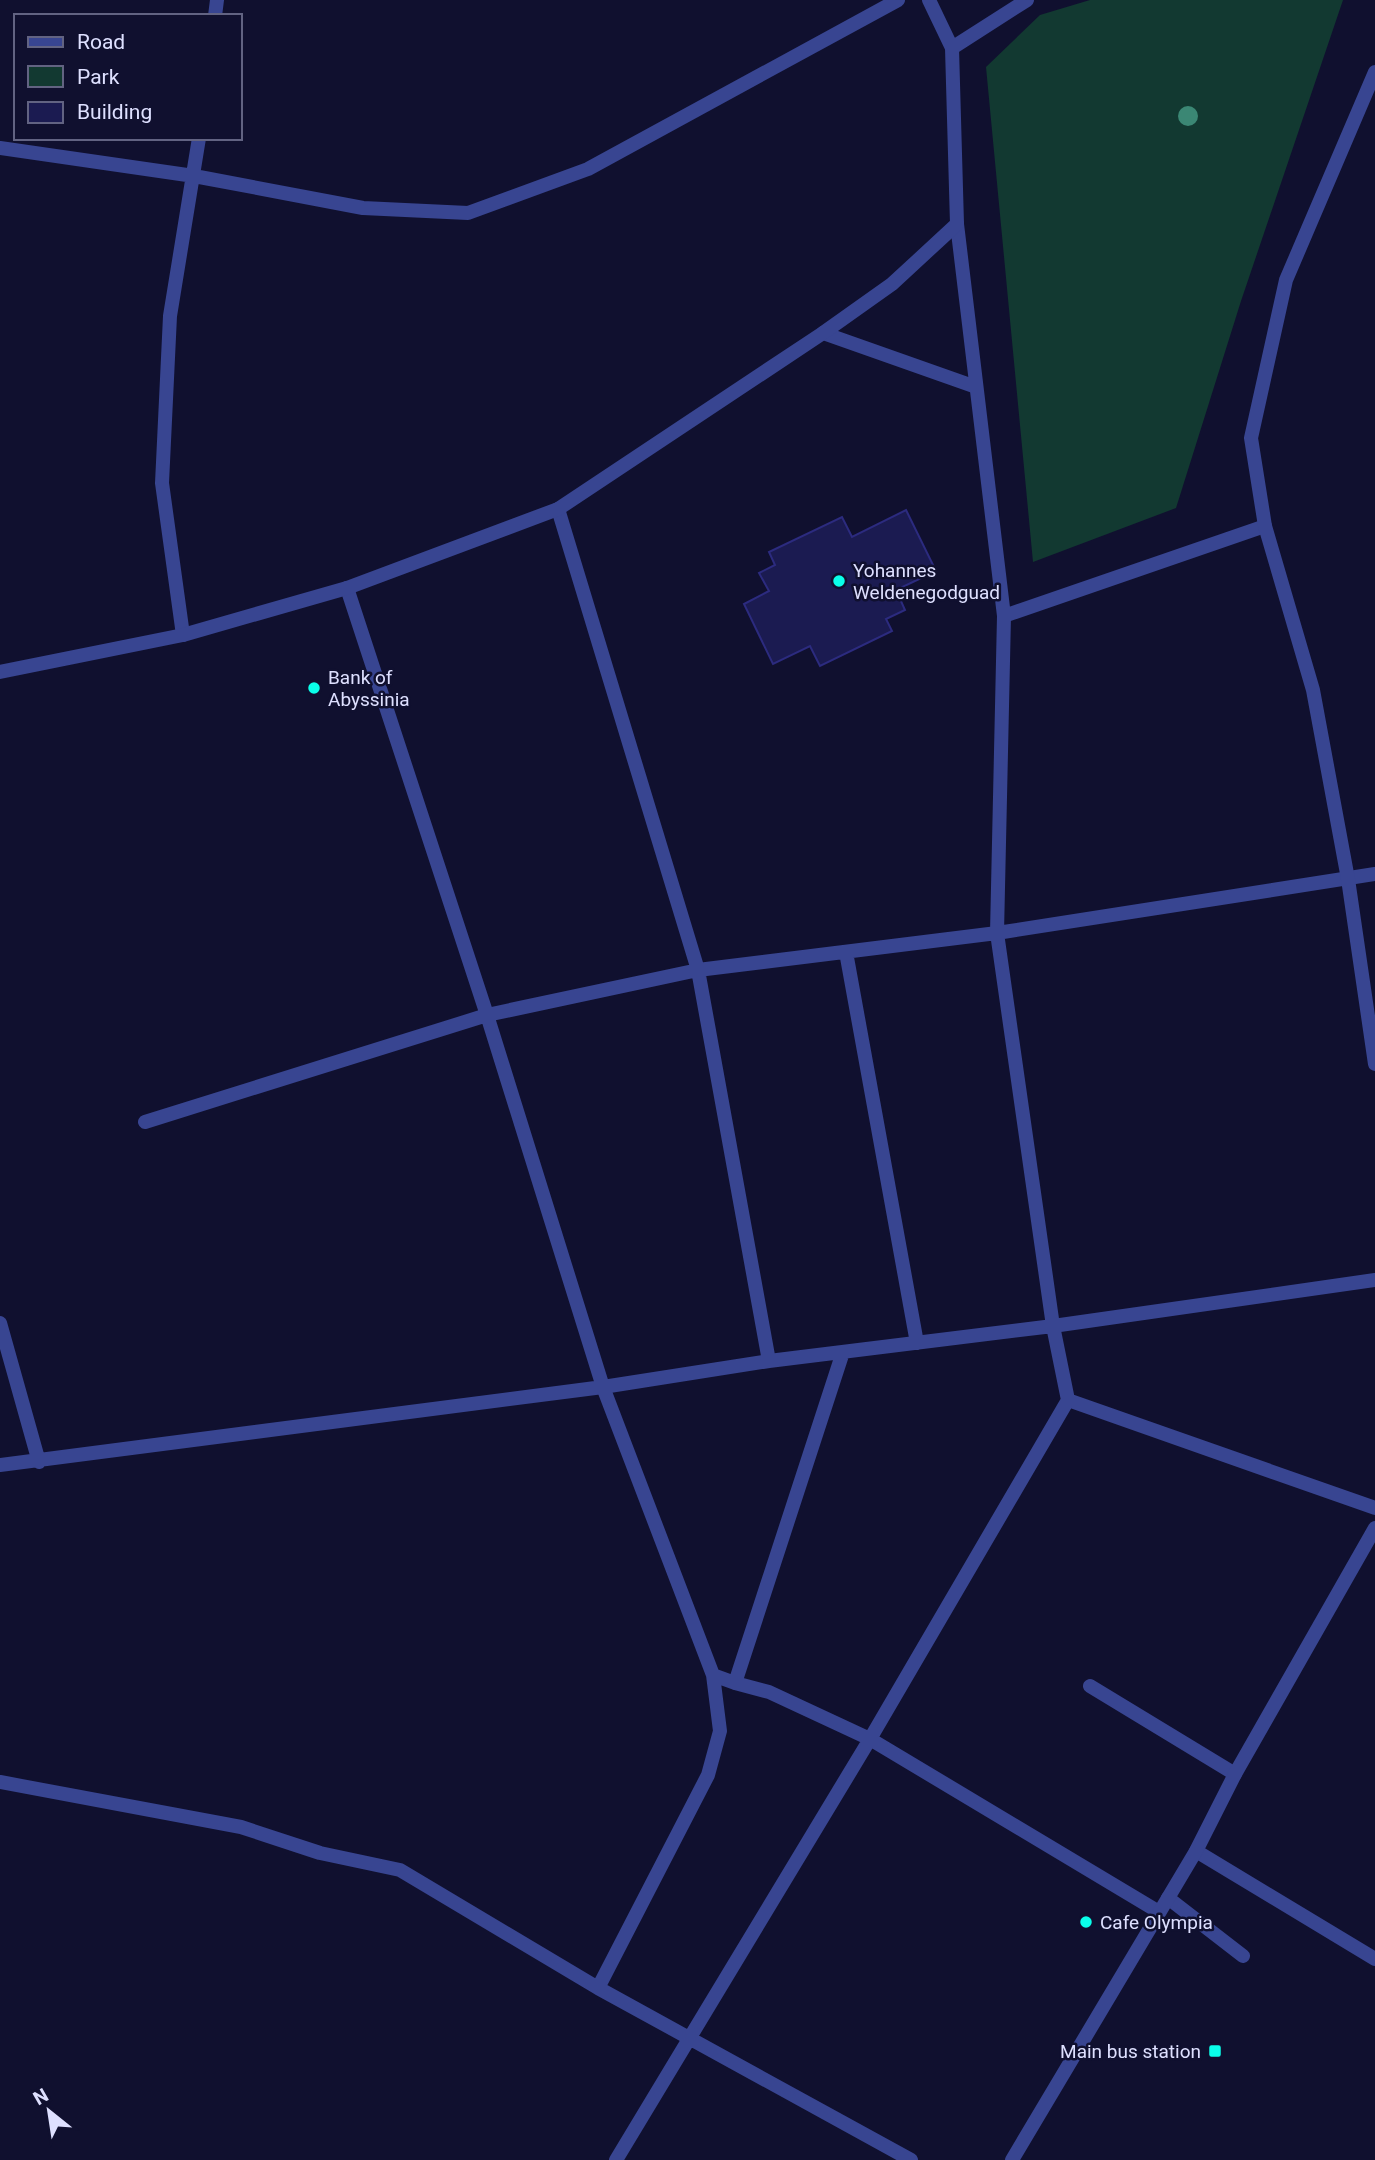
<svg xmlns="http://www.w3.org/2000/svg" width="1375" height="2160" font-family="Roboto,sans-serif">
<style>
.green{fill:#123931}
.building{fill:#1b1b51;stroke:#2c2b7f;stroke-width:2}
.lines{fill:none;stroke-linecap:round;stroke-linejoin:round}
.service{stroke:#384591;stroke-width:14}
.minor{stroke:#384591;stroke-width:14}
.tertiary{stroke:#384591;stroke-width:14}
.tree{fill:#3b8774}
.poi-dot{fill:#0affea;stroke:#10102f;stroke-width:2.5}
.labels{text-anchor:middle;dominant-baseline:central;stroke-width:5;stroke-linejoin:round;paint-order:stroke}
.poi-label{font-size:19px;fill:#dee0ff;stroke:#10102f;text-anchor:start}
</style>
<rect width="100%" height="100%" fill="#10102f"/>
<!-- green -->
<path class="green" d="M1090 0H1343L1241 301 1176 508 1033 562 986 67 1040 15Z"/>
<!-- building -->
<path class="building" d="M906 510 936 571 896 590 905 610 886 619 892 631 820 666 810 646 773 664 744 604 769 591 759 573 775 565 769 552 842 517 852 537Z"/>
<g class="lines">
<!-- service -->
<path class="service" d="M1090 1686 1235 1774
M1168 1898 1243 1956"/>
<!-- minor -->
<path class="minor" d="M215 16 217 0
M0 148 194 176 363 208 468 213 588 169 898 0
M823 333 976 387
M558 509 698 970 769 1361
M347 588 487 1015 603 1387 713 1675 720 1731 708 1775 598 1988
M1004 616 1265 526
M183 635 162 483 170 316 199 138
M846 952 917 1343
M145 1122 487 1015 698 970 997 933 1375 874
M0 1323 39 1462
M1068 1400 1375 1508
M0 1465 603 1387 769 1361 1053 1326 1375 1280
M713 1675 735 1683 769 1692 870 1739 1159 1912
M735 1683 843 1352
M0 1782 241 1827 320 1853 400 1870 598 1988 911 2160
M1196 1851 1375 1959
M616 2160 870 1739 1068 1400 1053 1326 997 933 1004 616 957 224"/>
<!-- tertiary -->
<path class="tertiary" d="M952 48 1027 0
M1375 72 1286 280 1251 438 1265 526 1313 690 1348 879 1375 1064
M0 672 183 635 347 588 558 509 823 333 892 284 957 224 952 48 929 0
M1012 2160 1196 1851 1235 1774 1375 1528"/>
</g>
<!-- trees -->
<circle class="tree" cx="1188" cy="116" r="10"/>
<!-- markers -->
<g class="poi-dot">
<circle cx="839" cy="581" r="7"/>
<circle cx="314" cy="688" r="7"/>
<circle cx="1086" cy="1922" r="7"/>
<rect x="1208" y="2044" width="14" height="14" rx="3.5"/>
</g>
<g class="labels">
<!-- poi labels -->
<g class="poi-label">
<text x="853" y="570">Yohannes<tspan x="853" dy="22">Weldenegodguad</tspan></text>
<text x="328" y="677">Bank of<tspan x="328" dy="22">Abyssinia</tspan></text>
<text x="1100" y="1922">Cafe Olympia</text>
<text x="1201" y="2051" text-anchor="end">Main bus station</text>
</g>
</g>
<!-- legend -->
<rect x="14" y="14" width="228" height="126" fill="#10102f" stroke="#626382" stroke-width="2"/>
<rect x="28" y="37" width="35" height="10" fill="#384591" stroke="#626382" stroke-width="2"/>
<text x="77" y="49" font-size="21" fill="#dee0ff">Road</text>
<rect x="28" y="66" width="35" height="21" fill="#123931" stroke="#626382" stroke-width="2"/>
<text x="77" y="84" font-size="21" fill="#dee0ff">Park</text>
<rect x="28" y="102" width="35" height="21" fill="#1b1b51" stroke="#626382" stroke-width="2"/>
<text x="77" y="119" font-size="21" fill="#dee0ff">Building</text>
<!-- north arrow -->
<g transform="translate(49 2111) rotate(330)" stroke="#10102f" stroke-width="5" paint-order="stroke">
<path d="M0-5L12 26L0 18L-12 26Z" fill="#dee0ff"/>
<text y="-10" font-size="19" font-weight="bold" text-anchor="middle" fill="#dee0ff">N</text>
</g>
</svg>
